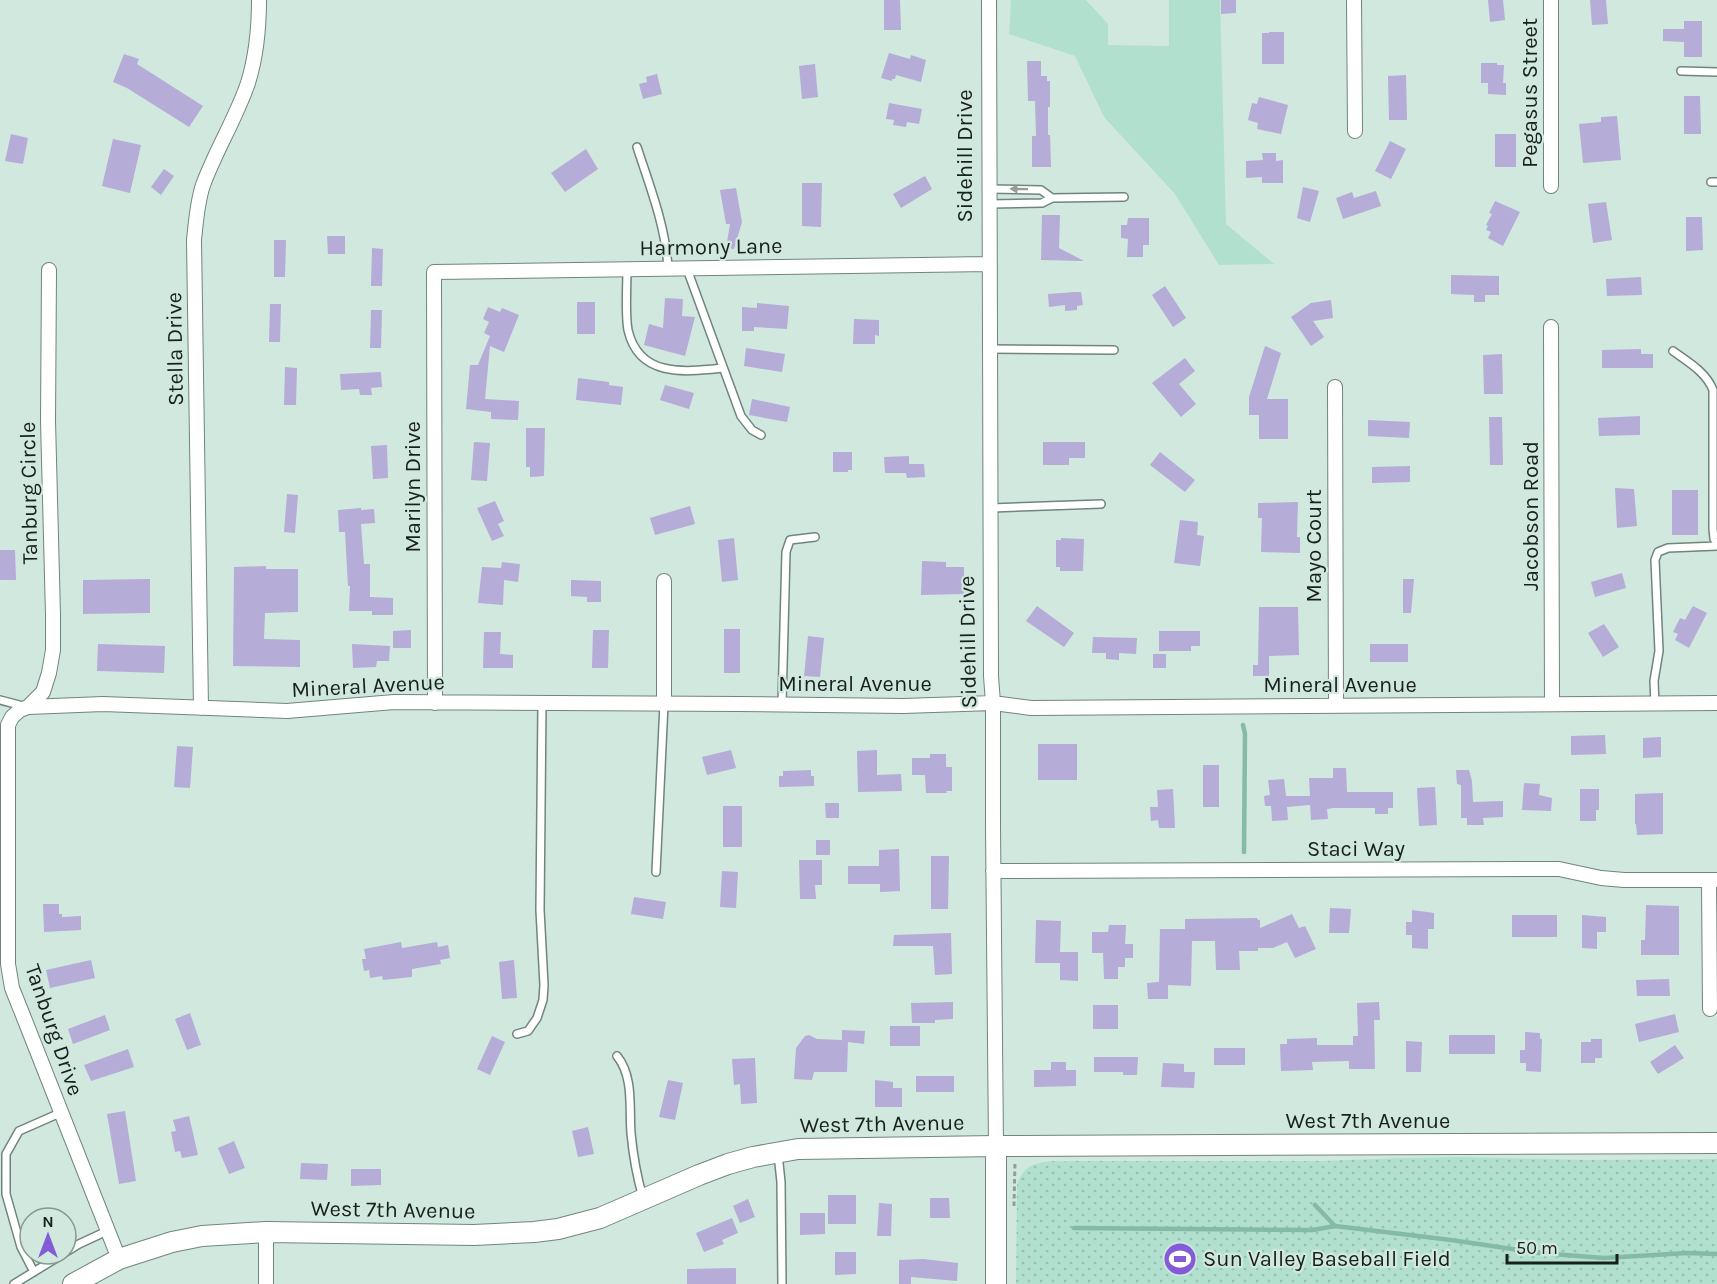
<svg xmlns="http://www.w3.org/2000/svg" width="1717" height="1284" font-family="Karla,sans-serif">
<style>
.grass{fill:#b2e0ce}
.park{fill:url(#park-dots)}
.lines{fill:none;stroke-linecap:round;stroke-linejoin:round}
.stream{stroke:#85bba6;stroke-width:4.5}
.building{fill:#b5acd8}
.lane-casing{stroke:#70857d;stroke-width:10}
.street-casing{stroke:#70857d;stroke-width:16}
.secondary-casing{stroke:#70857d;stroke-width:22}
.path{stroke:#8ea098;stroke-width:3;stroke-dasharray:4.5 3;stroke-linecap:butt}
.lane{stroke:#fff;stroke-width:7}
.street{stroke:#fff;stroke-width:14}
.secondary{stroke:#fff;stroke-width:20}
.oneway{fill:#979b99}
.labels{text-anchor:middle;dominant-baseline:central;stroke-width:4.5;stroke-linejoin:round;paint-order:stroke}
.street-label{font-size:22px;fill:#18201d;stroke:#d1e8de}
.poi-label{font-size:22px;fill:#18201d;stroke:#d1e8de;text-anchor:start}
</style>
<defs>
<pattern id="park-dots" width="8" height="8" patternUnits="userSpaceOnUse" patternTransform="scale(1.5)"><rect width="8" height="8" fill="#b2e0ce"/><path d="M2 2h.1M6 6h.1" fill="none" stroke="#98c0b0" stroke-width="1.8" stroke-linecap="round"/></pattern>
</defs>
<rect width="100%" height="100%" fill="#d1e8de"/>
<!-- grass -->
<path class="grass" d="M1011 0H1086L1108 24V45L1169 46V0H1220L1226 224 1274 264 1219 265 1175 194 1104 117 1075 56 1009 34Z"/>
<!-- park -->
<path class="park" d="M1459 1157 1589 1160 1717 1159V1284H1016L1017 1185C1025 1157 1050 1162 1073 1161H1323L1398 1158Z"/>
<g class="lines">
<!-- stream -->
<path class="stream" d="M1243 725 1245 734 1244 852
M1315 1205 1335 1226
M1074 1228 1313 1230 1335 1226 1451 1240 1539 1253 1604 1258 1687 1253 1717 1254"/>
</g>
<!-- building -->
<path class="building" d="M884 0H900L901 30H884Z
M1221 0H1236V13L1221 14Z
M1488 0H1503L1505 20 1490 22Z
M1590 0H1606L1608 24 1592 25Z
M1684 21H1702V57H1684V42L1663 41V29H1684Z
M1269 32H1284V64H1262V33H1269Z
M889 53 910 59 911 55 926 60 921 82 896 75 895 79H892V81L881 78Z
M124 54 139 59 137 64 203 106 189 127 127 88 113 82Z
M1027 61H1041V76H1047V81H1050V107H1048V135H1050L1051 167H1032V136H1036L1035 101H1028Z
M1481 63H1497V65H1504L1503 83H1506V95L1488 94V83H1481Z
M815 64 818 97 802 99 799 66Z
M657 74 662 94 643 99 639 84 647 82 646 77Z
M1406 75 1407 120H1389L1388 76Z
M1684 96H1700L1701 134H1684Z
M1259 97 1288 105 1281 134 1257 129 1258 123 1248 120 1252 103 1257 104Z
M889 103 922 109 919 124 907 122 906 127 893 125 894 120 886 119Z
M1617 116 1621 160 1583 163 1579 124 1601 122V117Z
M11 134 28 138 23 164 5 161Z
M1495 134H1516V167H1495Z
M113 139 141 145 130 193 102 186Z
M1390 141 1406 149 1391 179 1375 171Z
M586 149 598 169 565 192 551 173Z
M1262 153H1276V161L1283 160V183H1262V177L1246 178V161L1263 160Z
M164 169 174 176 161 195 151 187Z
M925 176 932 189 901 208 893 194Z
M802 183H822L821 227 802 226Z
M1303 187 1319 191 1310 222 1297 218Z
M736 188 742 222 734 249 726 248 730 224H726L720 190Z
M1376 191 1381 206 1343 219 1336 198 1352 192 1354 198Z
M1495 201 1520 212 1503 246 1488 238 1491 232 1486 230 1488 226 1486 225 1492 214 1489 213Z
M1606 202 1612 240 1593 243 1588 204Z
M1042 215H1060L1059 248 1084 261 1041 260Z
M1686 217H1702L1703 250 1686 251Z
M1128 218H1149V245H1143V257H1127L1128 239 1121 238V225H1127Z
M327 236H345V254H328Z
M274 240H286L285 277H274Z
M372 248 383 249 382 286H371Z
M1451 275 1499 276V295H1485V302H1474V295L1451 294Z
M1641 277 1642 295 1607 296 1606 279Z
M1165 286 1186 318 1173 327 1152 295Z
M1075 292H1081L1083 305 1077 306V310L1065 311V305L1049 307 1048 294Z
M665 298 683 299 682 316 695 317 685 356 644 345 649 324 663 328Z
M1331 300 1333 318 1313 321 1324 337 1311 346 1291 317 1311 303Z
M577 302H595V334H577Z
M757 303 789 306 787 329 754 327V331H742V307L757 308Z
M270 304H281L280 342H269Z
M488 307 500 312 502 308 519 315 504 352 490 346 485 399 519 401 518 420 491 419V412L466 409 470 365H478L490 336 484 333 489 322 483 319Z
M371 310H382L381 348H370Z
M854 319 879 320V336L875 335V344H853Z
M1265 346 1281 353 1267 399H1288V439H1259V415H1249V397Z
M746 348 785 354 782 372 744 366Z
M1641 349V354H1653V368H1602V350Z
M1502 354 1503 394H1484L1483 355Z
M1185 358 1195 371 1179 384 1196 404 1181 417 1152 383Z
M285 367 297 368 296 405H284Z
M381 372 382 387 371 388 372 395H360L359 389 341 390 340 374Z
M578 378 609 382V385L623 387 621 405 576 400Z
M665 385 694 393 689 409 660 400Z
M752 399 790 407 787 422 749 415Z
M1640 416V435L1599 436 1598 418Z
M1489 417H1502L1503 465H1490Z
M1368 420 1410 422 1409 438 1368 436Z
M526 428H545L544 476 530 477V467H526Z
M474 442 490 443 487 481 471 480Z
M1043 442H1085V458H1069V465H1043Z
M387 445 388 478 373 479 371 446Z
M833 452H852V470H848V472H833Z
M1160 452 1195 480 1185 492 1150 465Z
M909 456V464H924L925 477 907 478 906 473H885L884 457Z
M1410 466V482L1372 483V467Z
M1615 488 1634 489 1637 526 1617 528Z
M1672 490H1698V535H1672Z
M287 494 298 495 295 533 284 532Z
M495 501 504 521 498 524 504 536 492 541 477 508Z
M1298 502 1297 537H1300V553L1261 552 1262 518H1258V503Z
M690 506 695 524 655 535 650 518Z
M361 508V510L374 509 375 523 361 524 364 564H370V597L393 598V615H372V611H349L350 586H348L345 532H339L338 510Z
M1180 520 1198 522 1197 535 1204 536 1200 566 1174 563Z
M734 538 738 580 722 582 718 540Z
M1061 538 1084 539 1083 571H1060V567H1056V540H1061Z
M0 550H15L16 580H0Z
M922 561 946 562V567H964V594L921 595Z
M502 562 520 564 518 582 504 580 503 605 478 603 482 567 501 568Z
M266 566V569H298V612L265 613 264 639 300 640V667L233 666 234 567Z
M1622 573 1626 588 1595 597 1591 582Z
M150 579V613L83 614V580Z
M1403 579H1414L1411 613H1403Z
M571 580 601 581V602H587V597L571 596Z
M1037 606 1074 633 1064 647 1026 621Z
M1693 606 1707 613 1689 648 1675 640 1678 634 1673 632 1680 618 1685 620Z
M1259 607H1298L1299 655 1269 656V676H1253V665H1258Z
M1604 624 1619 647 1603 657 1588 633Z
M724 629H740V673H724Z
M411 630V648H393V631Z
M593 630H609L608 668H592Z
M1159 631H1200V646H1191V651H1159Z
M484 632H501L500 654 513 655V668H483Z
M808 636 824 638 820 677 804 676Z
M1093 637 1137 638 1136 654 1119 653V660L1106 659V653H1092Z
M98 644 165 646 164 673 97 671Z
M352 644 390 646 389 661H377L376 667 353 668Z
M1370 644H1408V662H1370Z
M1153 654H1166V668H1153Z
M1605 735 1606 754 1571 755V736Z
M1661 737V757L1643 758V738Z
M1038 744H1077V780H1038Z
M177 746 193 747 190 788 174 787Z
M731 750 736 768 707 775 702 757Z
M877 750V775L901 774 902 791 858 792 857 751Z
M930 754H946V767H952V791H946L947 793H926L925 775H912V758H930Z
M1203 765H1219V807H1203Z
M1333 768H1346L1347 792H1393V808H1388V814H1375V808H1333L1327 809 1328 819 1311 820 1310 805 1287 807 1288 820 1272 821 1271 806H1265L1264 796 1270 795 1268 780 1284 779 1286 796H1310L1309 778H1333Z
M811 770V776H814V786L779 787V776H783V771Z
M1456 770H1469L1472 781 1473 802 1503 801V817L1483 818 1484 825H1467V818H1461V785L1457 784Z
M1524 783 1540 784 1539 795 1552 798 1551 811 1522 810Z
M1435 787 1437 825 1419 826 1417 788Z
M1173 789 1175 828H1159L1158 820 1151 821 1150 807H1158L1157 790Z
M1580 789H1599V810H1596V821H1580Z
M1663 793V834L1637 835 1636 824H1635V794Z
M825 803H839V818H826Z
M723 806H742V847H723Z
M816 840H830V855H816Z
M899 849 900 891 880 892V884H848V866H879V850Z
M931 856H949L948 909H931Z
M799 860H822V885H815L816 899H800Z
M722 871 738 872 736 908 720 907Z
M634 897 666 902 663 919 631 914Z
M43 904H59V914H62V917L81 916V930L44 932Z
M1646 905 1679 906V955H1641V940H1645Z
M1330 908 1351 909 1349 933H1329Z
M1412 910 1434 913V929H1428V949L1412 948V935H1406V922H1412Z
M1292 914 1299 928 1305 926 1316 949 1295 958 1287 942 1273 948H1258V951H1239L1240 970H1216L1215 941H1192L1191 986 1168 985V999H1148L1147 983 1159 982 1160 929H1185V919L1257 918 1258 920H1260V928Z
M1512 915H1557V937H1512Z
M1582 915 1606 917V932H1597V949L1582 948Z
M1036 920 1061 921 1060 952H1078V981L1060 980V963H1035Z
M1109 925H1126L1125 944H1133V958H1125V967H1118V979H1104L1103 953H1092V932H1108Z
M951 933 952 974 935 975 933 946H893L894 935Z
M401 942 402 948 437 942 438 947 448 945 450 958 440 960 441 964 412 969V977L383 980 382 976 370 978 369 970 364 971 362 959H366L364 949Z
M91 960 95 978 50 988 46 970Z
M514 960 517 998 502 999 499 962Z
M1669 979 1670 996H1637L1636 980Z
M953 1002V1019L935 1020V1023H912L911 1003Z
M1379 1002 1380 1020H1374L1375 1069H1349V1061L1312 1062 1313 1070 1281 1071 1280 1044H1287V1039L1317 1038V1045H1353V1036H1358L1357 1003Z
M1093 1005H1118V1029H1093Z
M190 1013 201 1045 187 1050 175 1019Z
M1675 1014 1679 1032 1639 1042 1635 1024Z
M105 1015 110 1030 73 1044 68 1029Z
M890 1026H920V1046H890Z
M842 1030 865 1031 864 1044 848 1042 847 1072H814L812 1080 794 1079 796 1048 805 1036 809 1035 817 1039 842 1040Z
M1525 1032 1540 1033V1039H1542L1541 1072 1526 1071V1063H1520V1050H1525Z
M1449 1035H1495V1054H1449Z
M492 1036 505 1042 490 1075 477 1069Z
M1591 1039H1602V1058H1595V1063H1581V1042H1591Z
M1406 1041 1422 1042 1421 1072H1406Z
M1675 1045 1684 1058 1658 1074 1650 1062Z
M1214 1048H1245V1065H1214Z
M128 1049 134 1067 91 1081 84 1065Z
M1094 1057H1138L1137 1075H1123V1072H1094Z
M755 1058 757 1103 741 1104 740 1084 734 1085 732 1059Z
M1051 1062H1066V1070H1076V1086L1034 1087V1070H1051Z
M1163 1063 1184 1064V1072H1195L1194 1088 1161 1087Z
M916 1076H954V1092H916Z
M668 1080 683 1083 675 1120 659 1117Z
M875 1080 893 1082V1088H902V1107H875Z
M125 1111 136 1181 119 1184 107 1114Z
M189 1116 198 1155 182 1158 180 1151 175 1152 171 1132 176 1131 173 1120Z
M588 1127 594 1154 578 1157 572 1131Z
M234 1141 245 1168 229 1174 218 1148Z
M301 1163 328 1164 327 1180 300 1179Z
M351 1169H381V1185L351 1186Z
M828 1195H856V1224H828Z
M930 1198H949L950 1218H930Z
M748 1199 755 1217 740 1223 733 1206Z
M879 1203 892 1204 891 1236H877Z
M800 1213H825V1234L800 1235Z
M732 1218 738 1233 722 1240 724 1244 704 1252 696 1233Z
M835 1252H856V1274L835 1275Z
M923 1259 958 1263 957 1281 911 1277V1284H899V1260Z
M736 1268V1284H687V1269Z"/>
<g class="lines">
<!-- lane casing -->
<g class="lane-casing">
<path id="lane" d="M1681 71 1717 72
M637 147C650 187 666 227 668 269
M1711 182H1717
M1052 198 1124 197
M989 204 1042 203 1052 198 1041 190 990 189
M627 269C627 286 625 314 628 330 639 378 685 372 723 368
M687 269 741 416 752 430 761 435
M990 349 1114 350
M1673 351C1688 362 1706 372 1713 390V528L1714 539 1717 543
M991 508 1101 504
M0 700 23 706
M782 704 786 552 790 540 815 537
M1655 704 1654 681 1659 651 1655 560 1658 552 1668 548 1717 546
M656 872 664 704
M517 1034 528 1031 537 1018 543 1000 544 985 540 910 542 704
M617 1056C634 1077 629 1108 631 1133 633 1155 637 1177 643 1198
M778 1154 781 1182 782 1284
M66 1252 79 1244 107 1231
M34 1272 21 1247 6 1194V1154L19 1131 60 1113
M14 1284 63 1254"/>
</g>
<!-- street casing -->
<g class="street-casing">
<path id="street" d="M989 0 991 676 993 703V827L996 1146
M1354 0 1355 131
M1551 0V186
M1551 327 1552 704
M1335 387 1336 706
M664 581V704
M435 703 434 272 990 264
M28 707 43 692 49 673 53 650V615L48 421 49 270
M201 708 194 240C196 222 197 203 203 185 216 150 236 118 248 83 256 57 259 27 259 0
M993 871 1559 869 1601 878 1624 880H1717
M1709 880 1710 1009
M266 1232V1284
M119 1259 24 1018 12 988 8 964V725L12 717 20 710 28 707 103 704 287 711 394 702 738 704 903 706 993 703 1031 708 1717 703"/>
</g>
<!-- secondary casing -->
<g class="secondary-casing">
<path id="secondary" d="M73 1284 119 1259 172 1242 202 1236 266 1232 474 1235 534 1232 558 1229 600 1218 699 1175 728 1164 753 1157 798 1149 996 1146 1717 1143
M996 1284V1146"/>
</g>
<!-- path -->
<path class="path" d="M1014 1206 1015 1162"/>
<!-- lane -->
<use href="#lane" class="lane"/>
<!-- street -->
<use href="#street" class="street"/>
<!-- secondary -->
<use href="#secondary" class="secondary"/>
</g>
<!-- one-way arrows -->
<defs><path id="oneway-solid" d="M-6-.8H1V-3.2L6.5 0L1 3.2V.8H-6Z" transform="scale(1.5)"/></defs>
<use class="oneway" href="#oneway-solid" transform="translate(1019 189) rotate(-179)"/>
<!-- icons -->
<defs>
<g id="stadium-disc" transform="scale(1.725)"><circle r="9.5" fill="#825dd7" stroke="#d1e8de"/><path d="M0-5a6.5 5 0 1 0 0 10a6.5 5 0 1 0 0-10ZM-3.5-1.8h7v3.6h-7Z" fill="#fff"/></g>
</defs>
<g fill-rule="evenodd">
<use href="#stadium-disc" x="1180" y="1259"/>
</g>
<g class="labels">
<!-- street labels -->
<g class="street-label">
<text transform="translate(1530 93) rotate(-90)">Pegasus Street</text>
<text transform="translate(965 156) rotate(-90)">Sidehill Drive</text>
<text transform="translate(711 247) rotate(-1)">Harmony Lane</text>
<text transform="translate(175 349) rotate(-91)">Stella Drive</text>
<text transform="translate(413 487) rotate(-90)">Marilyn Drive</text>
<text transform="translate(29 493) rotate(-91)">Tanburg Circle</text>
<text transform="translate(1531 516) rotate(-90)">Jacobson Road</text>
<text transform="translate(1314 546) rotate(-90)">Mayo Court</text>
<text transform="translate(968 642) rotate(-91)">Sidehill Drive</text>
<text x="855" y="684">Mineral Avenue</text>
<text x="1340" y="685">Mineral Avenue</text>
<text transform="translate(368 686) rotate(-3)">Mineral Avenue</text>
<text x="1356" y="849">Staci Way</text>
<text transform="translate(54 1030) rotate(71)">Tanburg Drive</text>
<text x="1368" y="1121">West 7th Avenue</text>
<text transform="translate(882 1124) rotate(-1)">West 7th Avenue</text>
<text transform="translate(393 1210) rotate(1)">West 7th Avenue</text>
</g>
<!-- poi labels -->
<g class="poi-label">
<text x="1203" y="1259">Sun Valley Baseball Field</text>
</g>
</g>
<!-- north arrow -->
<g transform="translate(48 1236)"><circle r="28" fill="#d1e8de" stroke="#879891" stroke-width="1.5"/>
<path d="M0-4.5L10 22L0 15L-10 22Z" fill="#825dd7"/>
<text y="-9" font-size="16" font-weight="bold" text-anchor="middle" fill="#18201d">N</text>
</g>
<!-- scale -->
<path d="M1507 1254v9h110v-9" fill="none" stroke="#18201d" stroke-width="3"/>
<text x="1516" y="1254" font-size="18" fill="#18201d" stroke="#d1e8de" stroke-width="4.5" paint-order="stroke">50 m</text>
</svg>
